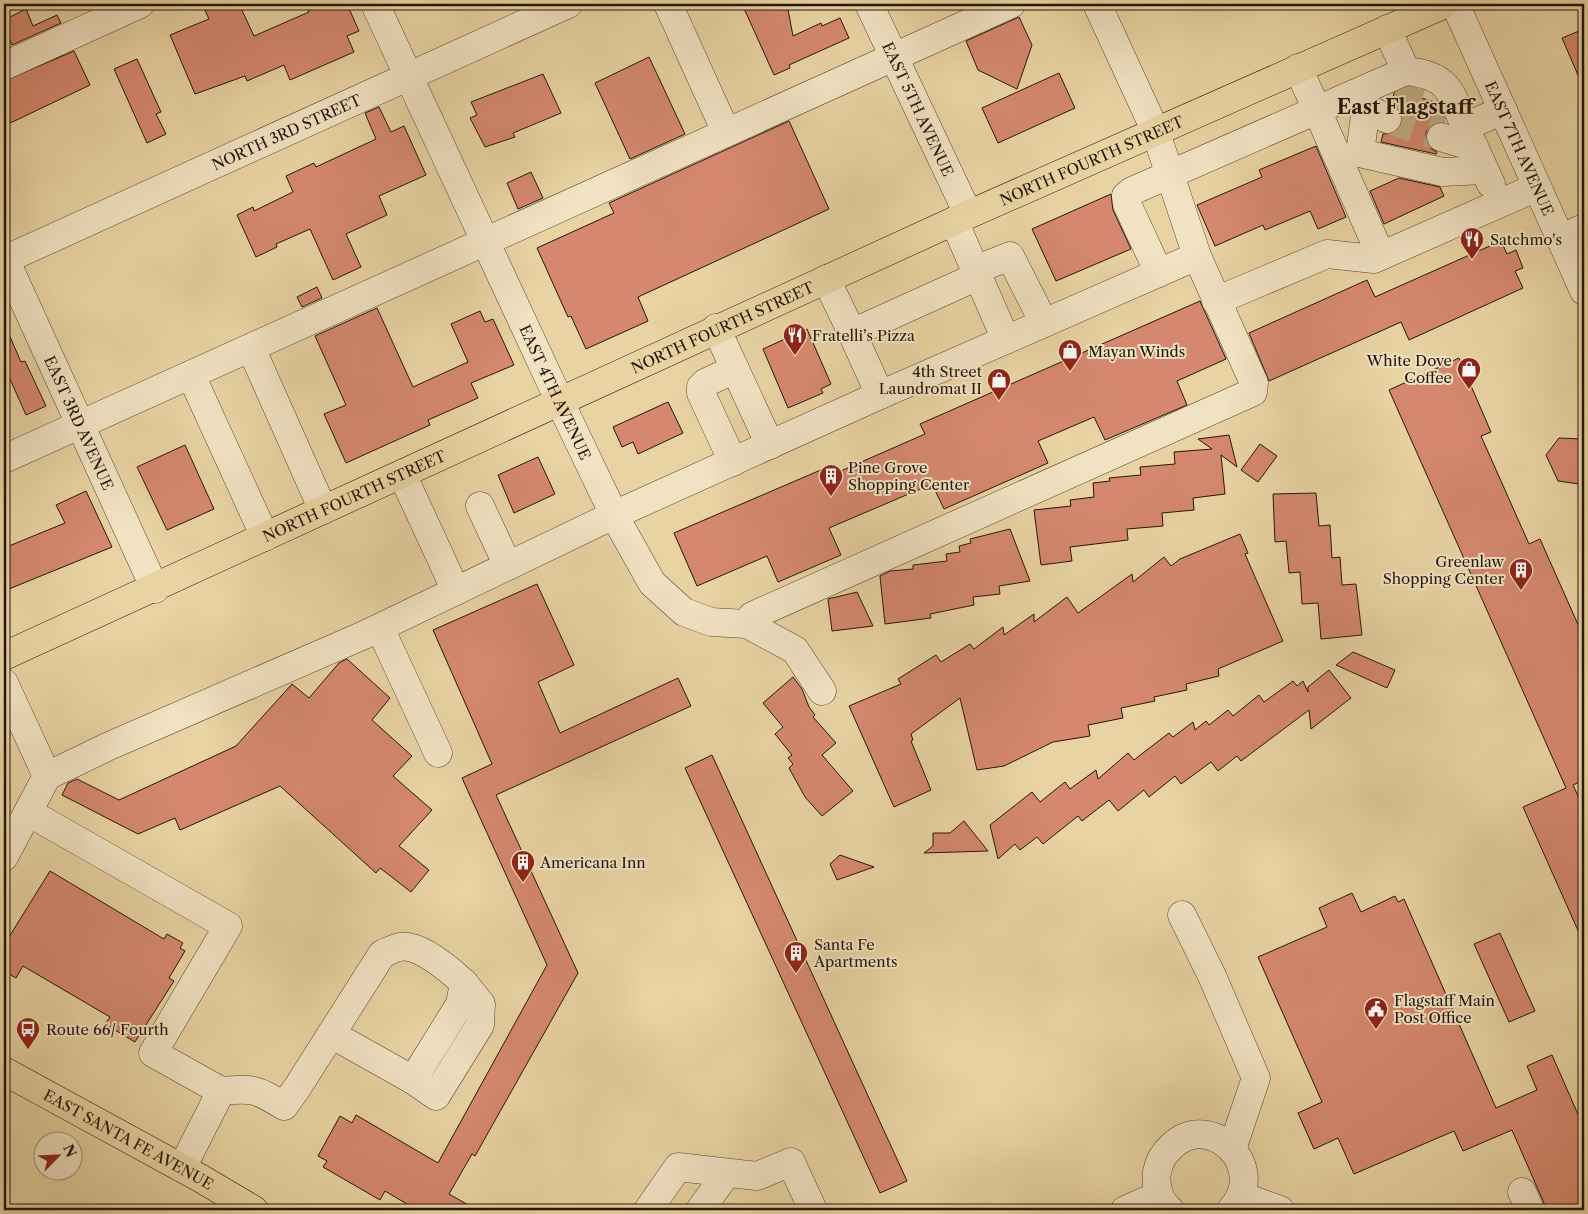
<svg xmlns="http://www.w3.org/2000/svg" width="1588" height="1214" font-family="'Libre Caslon Text',serif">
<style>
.building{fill:#d5886f;stroke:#241609}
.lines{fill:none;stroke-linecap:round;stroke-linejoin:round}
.minor-tunnel{stroke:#c2ad83;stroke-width:28;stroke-dasharray:28 14;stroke-linecap:butt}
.minor-casing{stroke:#55452f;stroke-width:29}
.major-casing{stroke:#241609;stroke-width:29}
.minor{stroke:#f1e2c3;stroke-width:28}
.major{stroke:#e9d3a2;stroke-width:28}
.labels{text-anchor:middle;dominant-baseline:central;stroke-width:4;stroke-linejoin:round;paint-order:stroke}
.street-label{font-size:15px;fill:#241609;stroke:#f1e2c3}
.poi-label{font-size:15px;fill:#241609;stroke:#f1e2c3;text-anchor:start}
.district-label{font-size:20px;font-weight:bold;fill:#241609;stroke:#f1e2c3}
</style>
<rect width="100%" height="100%" fill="#e9d3a2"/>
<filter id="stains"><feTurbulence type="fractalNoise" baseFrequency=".004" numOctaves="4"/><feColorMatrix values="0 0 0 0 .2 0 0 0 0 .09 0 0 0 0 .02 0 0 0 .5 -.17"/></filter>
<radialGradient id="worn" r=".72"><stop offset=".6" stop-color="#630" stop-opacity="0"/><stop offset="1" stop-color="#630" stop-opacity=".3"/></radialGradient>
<!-- building -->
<path class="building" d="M202 4H239L254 36 309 12 305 4H347L359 31 347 36 354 52 290 80 284 65 247 81 245 76 195 94 170 35 209 19Z
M742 4H787L793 36 821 23 822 26 840 18 849 38 789 65 790 68 774 75Z
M26 9 33 26 57 15 61 23 12 45 4 28V20Z
M1019 17 1032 45 1017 89 978 70 966 41Z
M1584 29V89L1562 38Z
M74 51 90 85 4 126V81Z
M649 57 685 134 630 159 595 83Z
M137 59 161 112 156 114 166 134 147 143 114 69Z
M1059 73 1075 108 998 143 982 108Z
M543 74 561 113 513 133 515 137 485 147 470 118 477 115 471 102Z
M1398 91 1438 103 1445 122H1437L1430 126 1426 133V140L1430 148 1437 152 1436 154 1381 142 1383 134 1395 133 1401 126 1403 118 1401 111 1392 104 1394 93Z
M379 107 391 132 404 126 426 175 379 196 387 215 346 234 361 267 333 280 310 229 276 244 277 247 256 257 237 215 253 207 254 211 293 192 286 176 314 163 316 167 376 139 365 113Z
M789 121 829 209 638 297 648 321 586 349 571 316 568 317 537 248 614 213 609 203Z
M1316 146 1346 217 1318 229 1310 211 1265 230 1263 225 1215 246 1197 205 1262 177 1259 170Z
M531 172 543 198 518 209 507 183Z
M1399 178 1440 187 1444 196 1384 224 1370 191Z
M1111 194 1113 210 1131 249 1056 281 1032 229Z
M1501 241 1507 254 1516 250 1523 268 1515 271 1523 288 1409 340 1401 322 1269 381 1249 333 1367 280 1375 297Z
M317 287 322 298 302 307 297 297Z
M1200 301 1226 359 1177 381 1187 405 1105 440 1094 417 1038 441 1048 463 944 509 932 484 829 528 841 555 778 582 767 556 697 586 674 533 823 469 827 477 925 434 920 424Z
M377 308 413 387 468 362 451 324 480 311 485 322 493 319 514 365 471 383 478 398 428 420 430 425 346 463 324 414 346 405 315 336Z
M4 323 21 362 25 361 46 406 26 415 10 379 4 382Z
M807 329 831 384 821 389 823 393 788 408 763 349Z
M1459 358 1491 432 1481 436 1529 544 1540 539 1584 638V780L1573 785 1584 809V944L1523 807 1566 788 1389 390Z
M668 402 683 433 638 454 633 442 622 447 613 427Z
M1229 435 1237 467 1221 455 1225 494 1193 498 1194 510 1162 513 1163 526 1127 529 1128 540 1070 547 1072 561 1041 565 1034 510 1071 506 1070 500 1094 497 1093 483 1110 481 1109 478 1141 475 1140 467 1175 464 1174 452 1212 449 1198 439Z
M1559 438 1584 439V477L1579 484 1558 481 1546 455Z
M1260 444 1277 456 1258 482 1241 470Z
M185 445 214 509 167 530 137 467Z
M538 457 555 494 514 513 498 475Z
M86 491 112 547 4 591V548L65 523 56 505Z
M1316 493 1319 526 1330 525 1332 558 1340 557 1342 585 1356 584 1362 635 1321 639 1318 603 1302 604 1300 572 1289 573 1286 541 1275 542 1273 494Z
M1010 529 1030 581 999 586 1000 594 973 597 974 605 930 614 931 618 885 624 880 576 890 571 913 569V565L947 561 946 554 960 552 959 546 971 543 970 539Z
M1240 534 1248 553 1245 554 1283 641 1218 669 1219 676 1186 684 1187 690 1154 697 1155 701 1121 708 1123 718 1088 725 1090 736 1053 742 1004 766 977 770 960 698 911 734 913 740 911 741 931 790 894 807 849 706 901 684 898 679 936 655 941 662 970 644 974 649 1003 627 1004 635 1034 614V622L1067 597 1078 613 1132 574 1133 582 1164 557 1171 566 1180 559Z
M537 584 574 665 538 682 560 733 678 678 691 706 496 795 578 973 475 1156 472 1154 449 1194 477 1210H417L385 1191 380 1200 323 1167 327 1161 318 1156 340 1116 352 1123 356 1115 438 1163 547 965 462 778 492 764 433 630Z
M857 592 873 626 832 631 828 599Z
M1353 652 1395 670 1387 688 1336 665Z
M347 659 390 698 372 720 412 756 393 776 432 810 399 846 429 870 411 892 380 868 376 873 280 786 180 830 175 818 138 834 62 795 68 783 77 779 119 800 236 746 292 684 309 698 339 663Z
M1329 670 1351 698 1311 729 1309 710 1241 761 1237 756 1218 771 1211 762 1181 784 1175 776 1149 797 1144 790 1118 811 1109 800 1082 821 1078 816 1043 844 1037 837 1020 850 1015 844 998 859 990 825 1032 792 1040 802 1065 782 1070 789 1096 770 1098 779 1128 753 1134 760 1139 756 1169 733 1173 737 1193 722 1195 730 1206 721 1209 725 1228 710 1233 716 1259 695 1264 702 1293 681 1297 686 1303 681 1308 692V687Z
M793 677 802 689 809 707 815 715 813 717 836 743 822 755 853 791 822 816 805 797 789 768 793 764 788 758 792 755 775 734 783 727 763 703Z
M712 755 907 1181 880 1193 685 768Z
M964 821 988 851 924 853 933 846V833H950Z
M840 855 874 867 837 880 830 864Z
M50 871 164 939 167 934 183 943 180 948 185 951 169 978 174 981 135 1042 105 1024 110 1017 23 966 16 978 4 971V945Z
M1352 893 1361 912 1395 896 1398 902 1404 899 1496 1108 1537 1090 1527 1066 1552 1055 1584 1128V1210H1547L1512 1130 1463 1151 1454 1131 1354 1174 1338 1138 1314 1149 1298 1113 1322 1102 1258 957 1327 927 1319 908Z
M1500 933 1535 1011 1509 1022 1474 944Z"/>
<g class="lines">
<!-- minor-tunnel -->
<path class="minor-tunnel" d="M1394 96 1448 111
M1387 119 1441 137"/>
<!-- minor casing -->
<g class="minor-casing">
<g id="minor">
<path id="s1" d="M375 4 559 400 614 515 652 583 684 612 711 622 747 624 795 650 822 691"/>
<path d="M668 4 726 132"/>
<path id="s2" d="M869 4 968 214"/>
<path id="s3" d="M1455 4 1584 291"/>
<path d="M4 66 140 4"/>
<path d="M1298 68 1317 110 1406 71 1387 29"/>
<path d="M1406 71C1448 75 1451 91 1465 127"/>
<path d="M1351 99 1387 119"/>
<path d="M1366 108 1360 153 1443 172 1484 170"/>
<path d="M1441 137 1474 147"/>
<path d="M1491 184 1465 127 1503 110"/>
<path d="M1561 238 1584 228"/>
<path id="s4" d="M4 257 155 589"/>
<path id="s5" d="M4 260 568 4"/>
<path d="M975 270 1010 256 1044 323"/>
<path d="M1159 273 1127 204 1126 196 1132 191 1317 110 1381 256"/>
<path d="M978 276 1006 340"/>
<path d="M826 279 852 333 978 276 954 221"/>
<path d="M1216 301 1327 254 1374 259 1537 187"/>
<path d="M716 328 770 445"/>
<path d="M852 333 880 395"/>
<path d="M251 348 323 510"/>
<path d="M191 375 265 537"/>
<path d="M4 459 1011 4"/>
<path d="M733 462 701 393V387L705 383 735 369"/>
<path d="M402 474 456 591"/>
<path d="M480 506 508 566"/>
<path d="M747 624 752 616 1253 392 1254 383 1197 256 1155 130 1097 4"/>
<path d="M380 628 438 753"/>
<path d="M4 683 47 776"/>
<path d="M28 812 228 926 153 1053 221 1091 182 1168"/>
<path d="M4 857 47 776 107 747 364 635 614 515 880 395 1197 256"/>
<path d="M1182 915 1212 976 1256 1078 1232 1149"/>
<path d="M331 1034 413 1080 436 1096 480 1025 481 1004 464 983"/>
<path d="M221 1091C254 1088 256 1089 284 1106L297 1088 382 954C387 952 394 948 400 947 418 942 452 972 464 983L460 1004 413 1080"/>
<path d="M1522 1192 1530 1210"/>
<path d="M1241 1196 1280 1210"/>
<path d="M648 1210 678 1167 757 1176 791 1162 813 1210"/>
<path d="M700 1210 727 1173"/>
<path d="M1125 1210 1159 1195"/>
<path d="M1170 1210C1159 1201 1155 1185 1157 1172 1159 1161 1164 1153 1172 1146 1211 1109 1270 1168 1231 1210"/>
</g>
</g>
<!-- major casing -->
<g class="major-casing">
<g id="major">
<path id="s6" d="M4 656 954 221 1445 4"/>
<path id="s7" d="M4 1071 200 1178 254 1210"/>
</g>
</g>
<!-- minor -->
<use href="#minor" class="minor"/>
<!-- major -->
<use href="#major" class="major"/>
</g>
<!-- icons -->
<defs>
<g id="restaurant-pin" transform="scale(1.25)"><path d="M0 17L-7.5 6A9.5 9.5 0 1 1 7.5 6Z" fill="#8f2418" stroke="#f1e2c3"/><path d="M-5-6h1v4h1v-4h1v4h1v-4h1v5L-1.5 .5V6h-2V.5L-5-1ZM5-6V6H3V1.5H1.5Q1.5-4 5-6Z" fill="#fff"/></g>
<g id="shop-pin" transform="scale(1.25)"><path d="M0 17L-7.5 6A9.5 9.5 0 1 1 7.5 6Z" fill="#8f2418" stroke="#f1e2c3"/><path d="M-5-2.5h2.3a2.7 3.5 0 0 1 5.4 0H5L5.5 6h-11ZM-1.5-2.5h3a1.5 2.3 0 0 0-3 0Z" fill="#fff"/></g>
<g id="building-pin" transform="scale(1.25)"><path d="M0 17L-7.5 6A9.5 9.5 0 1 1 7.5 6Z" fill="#8f2418" stroke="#f1e2c3"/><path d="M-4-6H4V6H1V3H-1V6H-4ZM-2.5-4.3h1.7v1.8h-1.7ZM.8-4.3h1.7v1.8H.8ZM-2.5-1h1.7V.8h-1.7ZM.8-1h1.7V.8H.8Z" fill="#fff"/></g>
<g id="civic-pin" transform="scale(1.25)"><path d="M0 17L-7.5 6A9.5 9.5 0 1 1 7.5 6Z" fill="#8f2418" stroke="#f1e2c3"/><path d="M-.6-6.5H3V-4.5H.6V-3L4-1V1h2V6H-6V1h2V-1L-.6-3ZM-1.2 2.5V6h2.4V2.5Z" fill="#fff"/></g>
<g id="bus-pin" transform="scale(1.25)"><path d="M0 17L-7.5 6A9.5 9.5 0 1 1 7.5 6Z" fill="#8f2418" stroke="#f1e2c3"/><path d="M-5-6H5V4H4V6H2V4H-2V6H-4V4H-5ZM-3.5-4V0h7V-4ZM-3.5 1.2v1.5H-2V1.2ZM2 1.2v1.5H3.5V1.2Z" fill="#fff"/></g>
</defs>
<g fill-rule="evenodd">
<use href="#restaurant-pin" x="1472" y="239"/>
<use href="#restaurant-pin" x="795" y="335"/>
<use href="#shop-pin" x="1070" y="351"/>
<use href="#shop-pin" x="1469" y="369"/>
<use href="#shop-pin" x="999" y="380"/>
<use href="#building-pin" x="831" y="476"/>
<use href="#building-pin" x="1521" y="570"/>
<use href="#building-pin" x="523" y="862"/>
<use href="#building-pin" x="796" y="953"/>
<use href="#civic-pin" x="1376" y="1009"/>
<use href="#bus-pin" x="28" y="1029"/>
</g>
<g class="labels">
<!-- street labels -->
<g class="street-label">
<text stroke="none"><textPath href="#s2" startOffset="116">EAST 5TH AVENUE</textPath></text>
<text stroke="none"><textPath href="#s5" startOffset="310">NORTH 3RD STREET</textPath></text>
<text stroke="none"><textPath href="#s3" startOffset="158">EAST 7TH AVENUE</textPath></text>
<text stroke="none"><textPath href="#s6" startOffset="1195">NORTH FOURTH STREET</textPath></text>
<text stroke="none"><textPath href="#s6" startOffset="790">NORTH FOURTH STREET</textPath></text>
<text stroke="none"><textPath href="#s1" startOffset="428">EAST 4TH AVENUE</textPath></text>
<text stroke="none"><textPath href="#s4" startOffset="182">EAST 3RD AVENUE</textPath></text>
<text stroke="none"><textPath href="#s6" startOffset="385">NORTH FOURTH STREET</textPath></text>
<text stroke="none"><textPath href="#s7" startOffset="142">EAST SANTA FE AVENUE</textPath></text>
</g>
<!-- poi labels -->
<g class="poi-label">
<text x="1490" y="239">Satchmo's</text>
<text x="812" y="335">Fratelli’s Pizza</text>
<text x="1088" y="351">Mayan Winds</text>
<text x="1452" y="360" text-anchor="end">White Dove<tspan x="1452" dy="17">Coffee</tspan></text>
<text x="982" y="371" text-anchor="end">4th Street<tspan x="982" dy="17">Laundromat II</tspan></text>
<text x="848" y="467">Pine Grove<tspan x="848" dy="17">Shopping Center</tspan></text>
<text x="1504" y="561" text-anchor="end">Greenlaw<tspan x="1504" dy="17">Shopping Center</tspan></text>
<text x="540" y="862">Americana Inn</text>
<text x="814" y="944">Santa Fe<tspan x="814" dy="17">Apartments</tspan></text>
<text x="1394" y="1000">Flagstaff Main<tspan x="1394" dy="17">Post Office</tspan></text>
<text x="46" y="1029">Route 66/ Fourth</text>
</g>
<!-- district labels -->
<g class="district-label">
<text x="1405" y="107">East Flagstaff</text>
</g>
</g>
<!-- margin -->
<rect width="1588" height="1214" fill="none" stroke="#e9d3a2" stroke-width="20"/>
<rect x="5" y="5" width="1578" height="1204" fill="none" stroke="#241609" stroke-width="2.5"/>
<rect x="10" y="10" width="1568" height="1194" fill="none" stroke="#241609"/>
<!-- north arrow -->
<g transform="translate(58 1156) rotate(66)"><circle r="24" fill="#f1e2c3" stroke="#9f9079"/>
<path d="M0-4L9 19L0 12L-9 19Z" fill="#8f2418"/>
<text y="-8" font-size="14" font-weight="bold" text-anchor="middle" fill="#241609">N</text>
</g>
<rect width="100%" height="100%" filter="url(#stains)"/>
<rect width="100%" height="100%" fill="url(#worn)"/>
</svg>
